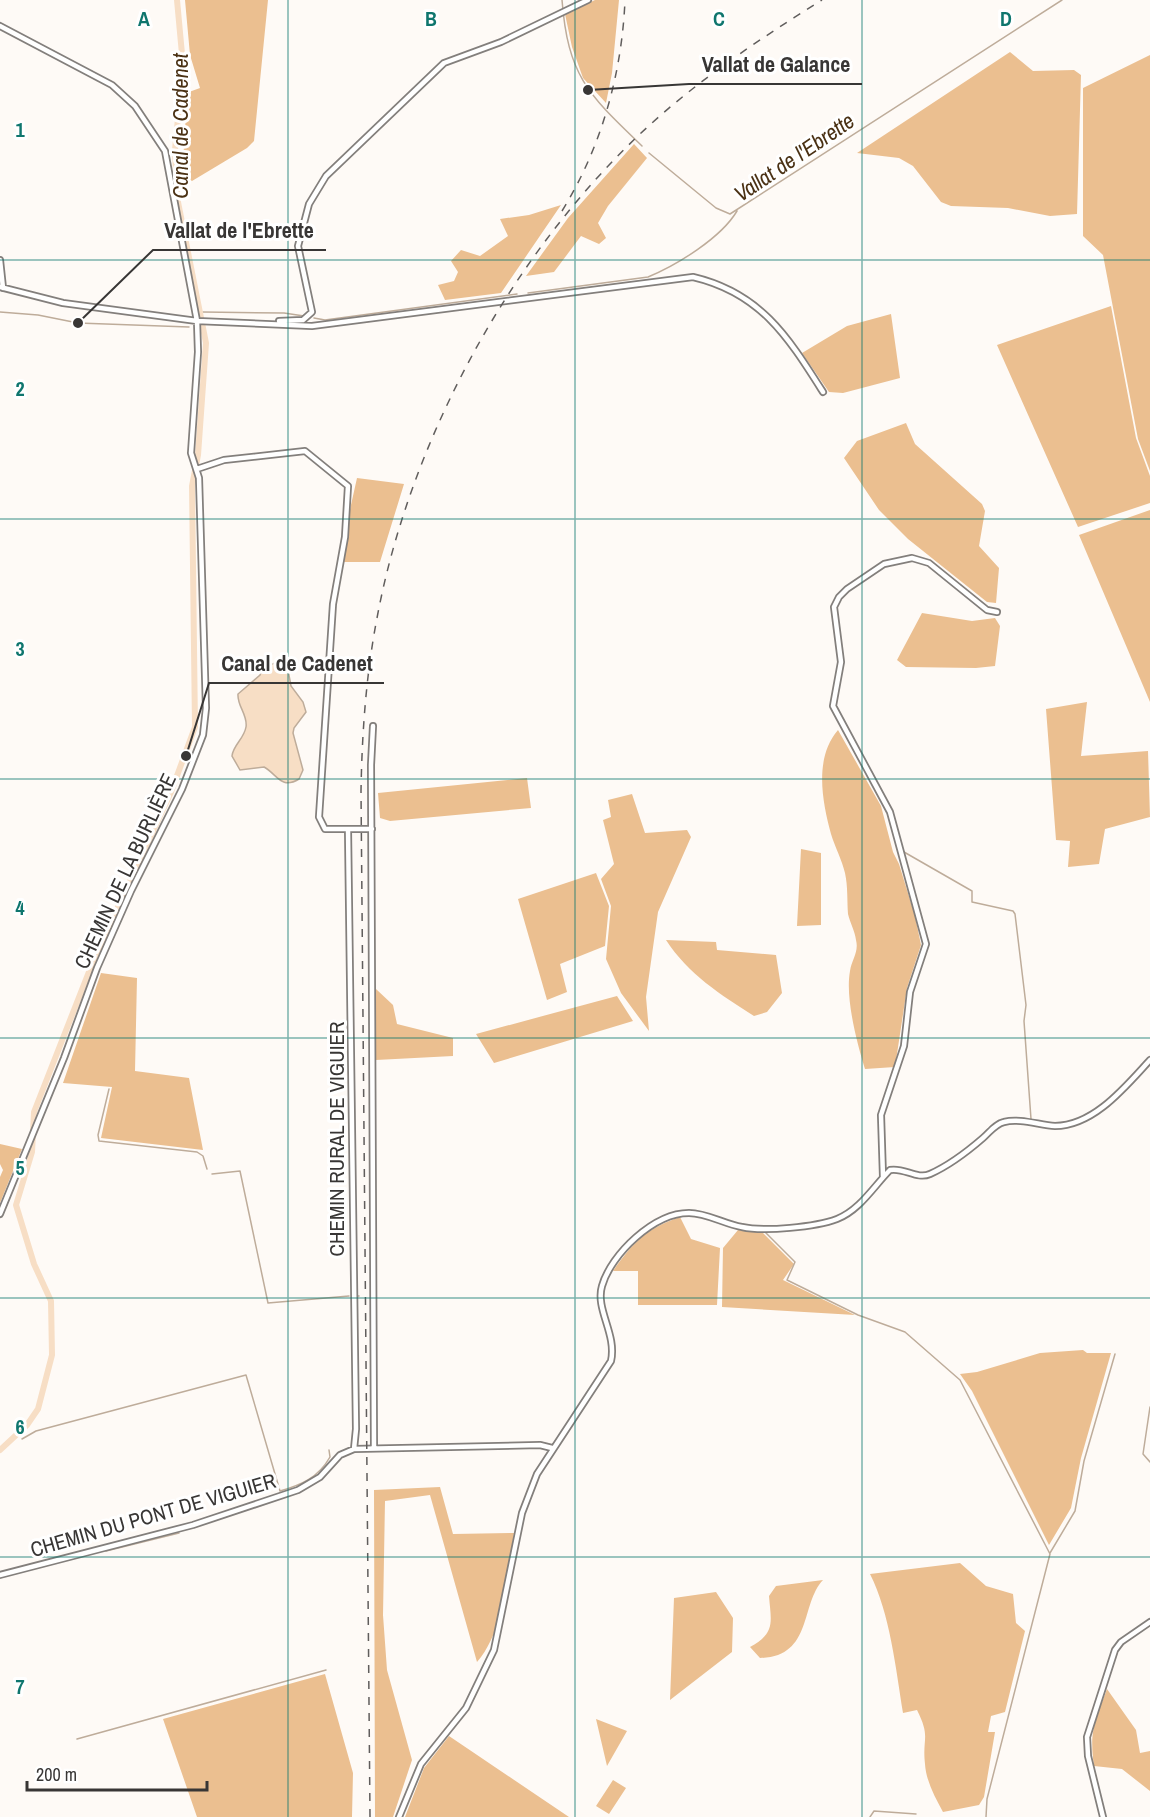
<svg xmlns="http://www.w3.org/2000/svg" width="1150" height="1817" font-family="'Archivo Narrow',sans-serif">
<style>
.green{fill:#ebbf90}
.water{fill:#f7dec5;stroke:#beac9a;stroke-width:1.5}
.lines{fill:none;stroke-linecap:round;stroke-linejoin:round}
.stream{stroke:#beac9a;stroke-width:1.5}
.canal{stroke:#f7dec5;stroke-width:6}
.street-casing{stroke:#837f7c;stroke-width:8}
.street{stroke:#fff;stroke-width:4.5}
.rail{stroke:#605d5c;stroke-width:1.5;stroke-dasharray:8 8;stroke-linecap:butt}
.grid{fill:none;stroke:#0f766e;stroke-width:1.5;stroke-opacity:0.55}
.labels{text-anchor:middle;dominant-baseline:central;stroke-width:6;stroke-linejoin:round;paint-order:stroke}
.street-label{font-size:21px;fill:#383635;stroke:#fff}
.water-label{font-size:22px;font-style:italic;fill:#4a3114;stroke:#fff}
.grid-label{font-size:20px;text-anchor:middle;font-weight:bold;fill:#0f766e;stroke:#fff;stroke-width:6;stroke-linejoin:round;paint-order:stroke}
.leader{fill:none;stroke:#383635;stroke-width:2}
.callout-dot{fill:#383635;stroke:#fff;stroke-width:2}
.callout-label{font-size:22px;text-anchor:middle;font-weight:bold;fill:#383635;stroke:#fff;stroke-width:6;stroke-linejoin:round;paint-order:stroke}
</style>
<rect width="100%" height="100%" fill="#fefaf6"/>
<!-- green -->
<path class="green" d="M185 0H268L254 141 247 148 192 181C176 172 188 110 189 92L200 88 190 55Z
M595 0H619L612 73 606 103 583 78 572 47 565 14Z
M1010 52 1033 71 1074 70 1081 75 1077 214 1050 216 1008 208 951 206 941 202 913 166 899 158 857 153Z
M1150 55V471L1138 439 1103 255 1083 236V88Z
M634 144 647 158 608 206 598 223 606 238 599 244 581 236 554 272 526 276 568 218Z
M561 205 501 293 445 300 438 285 454 281 458 272 451 261 461 250 480 256 508 236 500 219 529 215Z
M1111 306 1136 438 1150 476V503L1078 527 997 345Z
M891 314 900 378 843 393 829 392 802 353 847 326Z
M906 423 915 444 982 504 985 511 979 546 999 568 996 603 987 602 908 539 879 510 844 458 857 441Z
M357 478 404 484 380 562H343L349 514Z
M1150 510V702L1079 535Z
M922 613 972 621 995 618 1000 626 995 666 976 668 906 667 897 660Z
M1087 702 1081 756 1148 751 1150 817 1105 829 1099 864 1068 867 1070 841 1056 840 1046 709Z
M838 730 881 806 893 852 899 864 915 916 921 945 907 988 895 1067 865 1069C857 1043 845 998 850 971 852 959 859 952 856 940 855 931 850 923 848 914 847 900 848 887 845 873 842 860 835 847 831 834 822 801 814 758 838 730Z
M527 778 531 808 390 821 380 818 378 793Z
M632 794 645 833 687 830 691 837 658 912 646 997 649 1031 621 993 606 959 611 906 601 879 614 864 603 820 611 817 608 800Z
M801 849 821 853V925L797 926Z
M596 873 609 906 605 946 560 964 567 992 547 1000 518 899Z
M666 940 716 942 717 950 776 955 782 993 767 1012 754 1016C721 995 688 974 666 940Z
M101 973 137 978 135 1071 189 1078 203 1150 101 1138 112 1087 63 1083Z
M376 989 393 1005 397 1024 453 1038V1056L376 1060Z
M617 996 633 1021 494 1063 476 1034Z
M0 1144 22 1149 0 1203V1177L3 1170 0 1164Z
M680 1217 691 1239 720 1248 717 1305H638V1271H613C634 1241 646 1229 680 1217Z
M738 1230 762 1232 794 1264 783 1280 855 1315 722 1307 723 1248Z
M1083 1350 1087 1353H1111L1081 1458 1071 1508 1049 1545 972 1391 960 1374 977 1372 1040 1353Z
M440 1487 453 1534 514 1533C507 1574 505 1630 477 1662L430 1495 385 1501 383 1615 387 1670 412 1760 393 1817H375L374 1490Z
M960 1563 986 1586 1013 1594 1016 1623 1025 1631 1005 1712 991 1716 988 1732H995L984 1797 979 1805 943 1812C935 1797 926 1781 925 1764 922 1737 931 1738 917 1710L903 1713C896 1670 890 1613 870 1574Z
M823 1580C800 1604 813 1657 760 1658L750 1647C776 1633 771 1622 769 1596L776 1586Z
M716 1592 733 1618 732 1652 670 1700 674 1598Z
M325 1674 353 1773 352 1817H197L163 1719Z
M1107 1689 1136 1730 1140 1753 1150 1751V1791L1122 1769 1094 1766C1089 1731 1095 1721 1107 1689Z
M596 1719 627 1731 607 1766Z
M449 1736 569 1817H405L424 1768Z
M613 1780 626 1788 609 1814 596 1806Z"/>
<!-- water -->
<path class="water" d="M277 662 288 670 291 686 303 702 306 712 294 728 293 733 303 770 299 779C281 790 277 774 264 767L240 770 232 756C233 745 244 739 246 727 248 715 237 706 238 694L260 675 263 668Z"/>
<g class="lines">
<!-- stream -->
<path class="stream" d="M562 0C568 77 589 95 642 146
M649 153 716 208 730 214 1062 0
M528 293 648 277C677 265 721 238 737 211
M0 312 38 315 78 323 189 327
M203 312 284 313 304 316
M314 318 325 320 517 294
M904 852 972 891V902L1013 911 1015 914 1026 1005 1024 1021 1031 1119
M109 1089 98 1135 99 1141 197 1152 203 1156 207 1169
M212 1174 240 1171 268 1303 349 1296
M765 1232 795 1262 787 1280 858 1315 905 1332 960 1380 1050 1554 987 1799 986 1817
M358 1296H359
M1150 1407 1143 1454 1150 1462
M22 1439 36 1431 246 1375 280 1491C301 1485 318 1478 330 1457L329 1450
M106 1551 179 1533
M1050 1553 1075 1511 1084 1461 1115 1354
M77 1739 326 1670
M870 1817 874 1811 916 1814"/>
<!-- canal -->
<path class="canal" d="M0 1450 27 1425 38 1409 52 1355 51 1301 34 1264 16 1205 32 1152 34 1112 94 959 171 792 195 727 192 486 198 455 206 343 177 197 175 150 183 65 177 0"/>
<!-- street casing -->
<g class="street-casing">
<path id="street" d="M0 26 112 85 135 106 165 151 197 321 198 352 191 453 199 478 206 708 203 735 182 789 131 891 97 968 64 1058 0 1214
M0 260 3 288
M0 287 63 303 197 321 312 326 693 277C761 293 788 337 823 392
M279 321 303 320 312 312 298 246 309 204 326 176 444 63 501 42 588 0
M197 469 224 460 305 451 348 486 345 537 333 604 319 817 325 829H372
M373 726 371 765 374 1448
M348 829 356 1429 354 1449
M883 1177 881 1115 904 1046 910 992 926 944 890 812 833 706 841 662 834 607 839 597 847 589 884 564 912 558 929 563 987 610 997 612
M0 1575 193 1525 298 1490 320 1477 340 1455 354 1449 540 1445 552 1448
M399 1817 421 1764 466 1708 494 1650 522 1513 537 1474 611 1361C617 1334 595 1309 602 1286 611 1254 654 1213 689 1213 707 1213 724 1224 742 1227 764 1232 816 1227 837 1219 860 1210 874 1186 890 1170 904 1167 917 1180 930 1174 948 1166 968 1151 983 1138 990 1132 995 1124 1004 1122 1020 1118 1039 1125 1055 1126 1094 1126 1126 1086 1150 1060
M1103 1817 1088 1756 1087 1737 1115 1650 1121 1642 1150 1622"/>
</g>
<!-- street -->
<use href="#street" class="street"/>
<!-- rail -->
<path class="rail" d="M562 211C601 148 622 74 625 0
M370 1817 361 791C362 733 366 675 377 618 410 441 509 258 640 134 695 82 758 40 822 0"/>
</g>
<!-- grid -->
<path class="grid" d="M288 0V1817M575 0V1817M862 0V1817M0 260H1150M0 519H1150M0 779H1150M0 1038H1150M0 1298H1150M0 1557H1150"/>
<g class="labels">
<!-- street labels -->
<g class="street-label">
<text transform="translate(125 871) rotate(-65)">CHEMIN DE LA BURLIÈRE</text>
<text transform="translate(336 1139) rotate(-90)">CHEMIN RURAL DE VIGUIER</text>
<text transform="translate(153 1515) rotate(-16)">CHEMIN DU PONT DE VIGUIER</text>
</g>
<!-- water labels -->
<g class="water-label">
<text transform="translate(180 126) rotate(-90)">Canal de Cadenet</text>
<text transform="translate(794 157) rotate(-34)">Vallat de l'Ebrette</text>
</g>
</g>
<g class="grid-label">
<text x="144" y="26">A</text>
<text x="431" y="26">B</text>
<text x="719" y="26">C</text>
<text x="1006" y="26">D</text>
<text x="20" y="137">1</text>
<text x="20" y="396">2</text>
<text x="20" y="656">3</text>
<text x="20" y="915">4</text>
<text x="20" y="1175">5</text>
<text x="20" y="1434">6</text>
<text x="20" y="1694">7</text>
</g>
<!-- callouts -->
<path class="leader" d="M588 90L689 84H862M78 323L153 250H326M186 756L209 683H384"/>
<g class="callout-dot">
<circle cx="588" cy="90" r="6"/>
<circle cx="78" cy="323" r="6"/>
<circle cx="186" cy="756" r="6"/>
</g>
<g class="callout-label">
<text x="776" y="72">Vallat de Galance</text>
<text x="239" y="238">Vallat de l'Ebrette</text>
<text x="297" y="671">Canal de Cadenet</text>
</g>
<!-- scale -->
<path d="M27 1781v9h180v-9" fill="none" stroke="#383635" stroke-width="3"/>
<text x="36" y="1781" font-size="18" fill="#383635" stroke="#ffffff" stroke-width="4.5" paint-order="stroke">200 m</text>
</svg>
